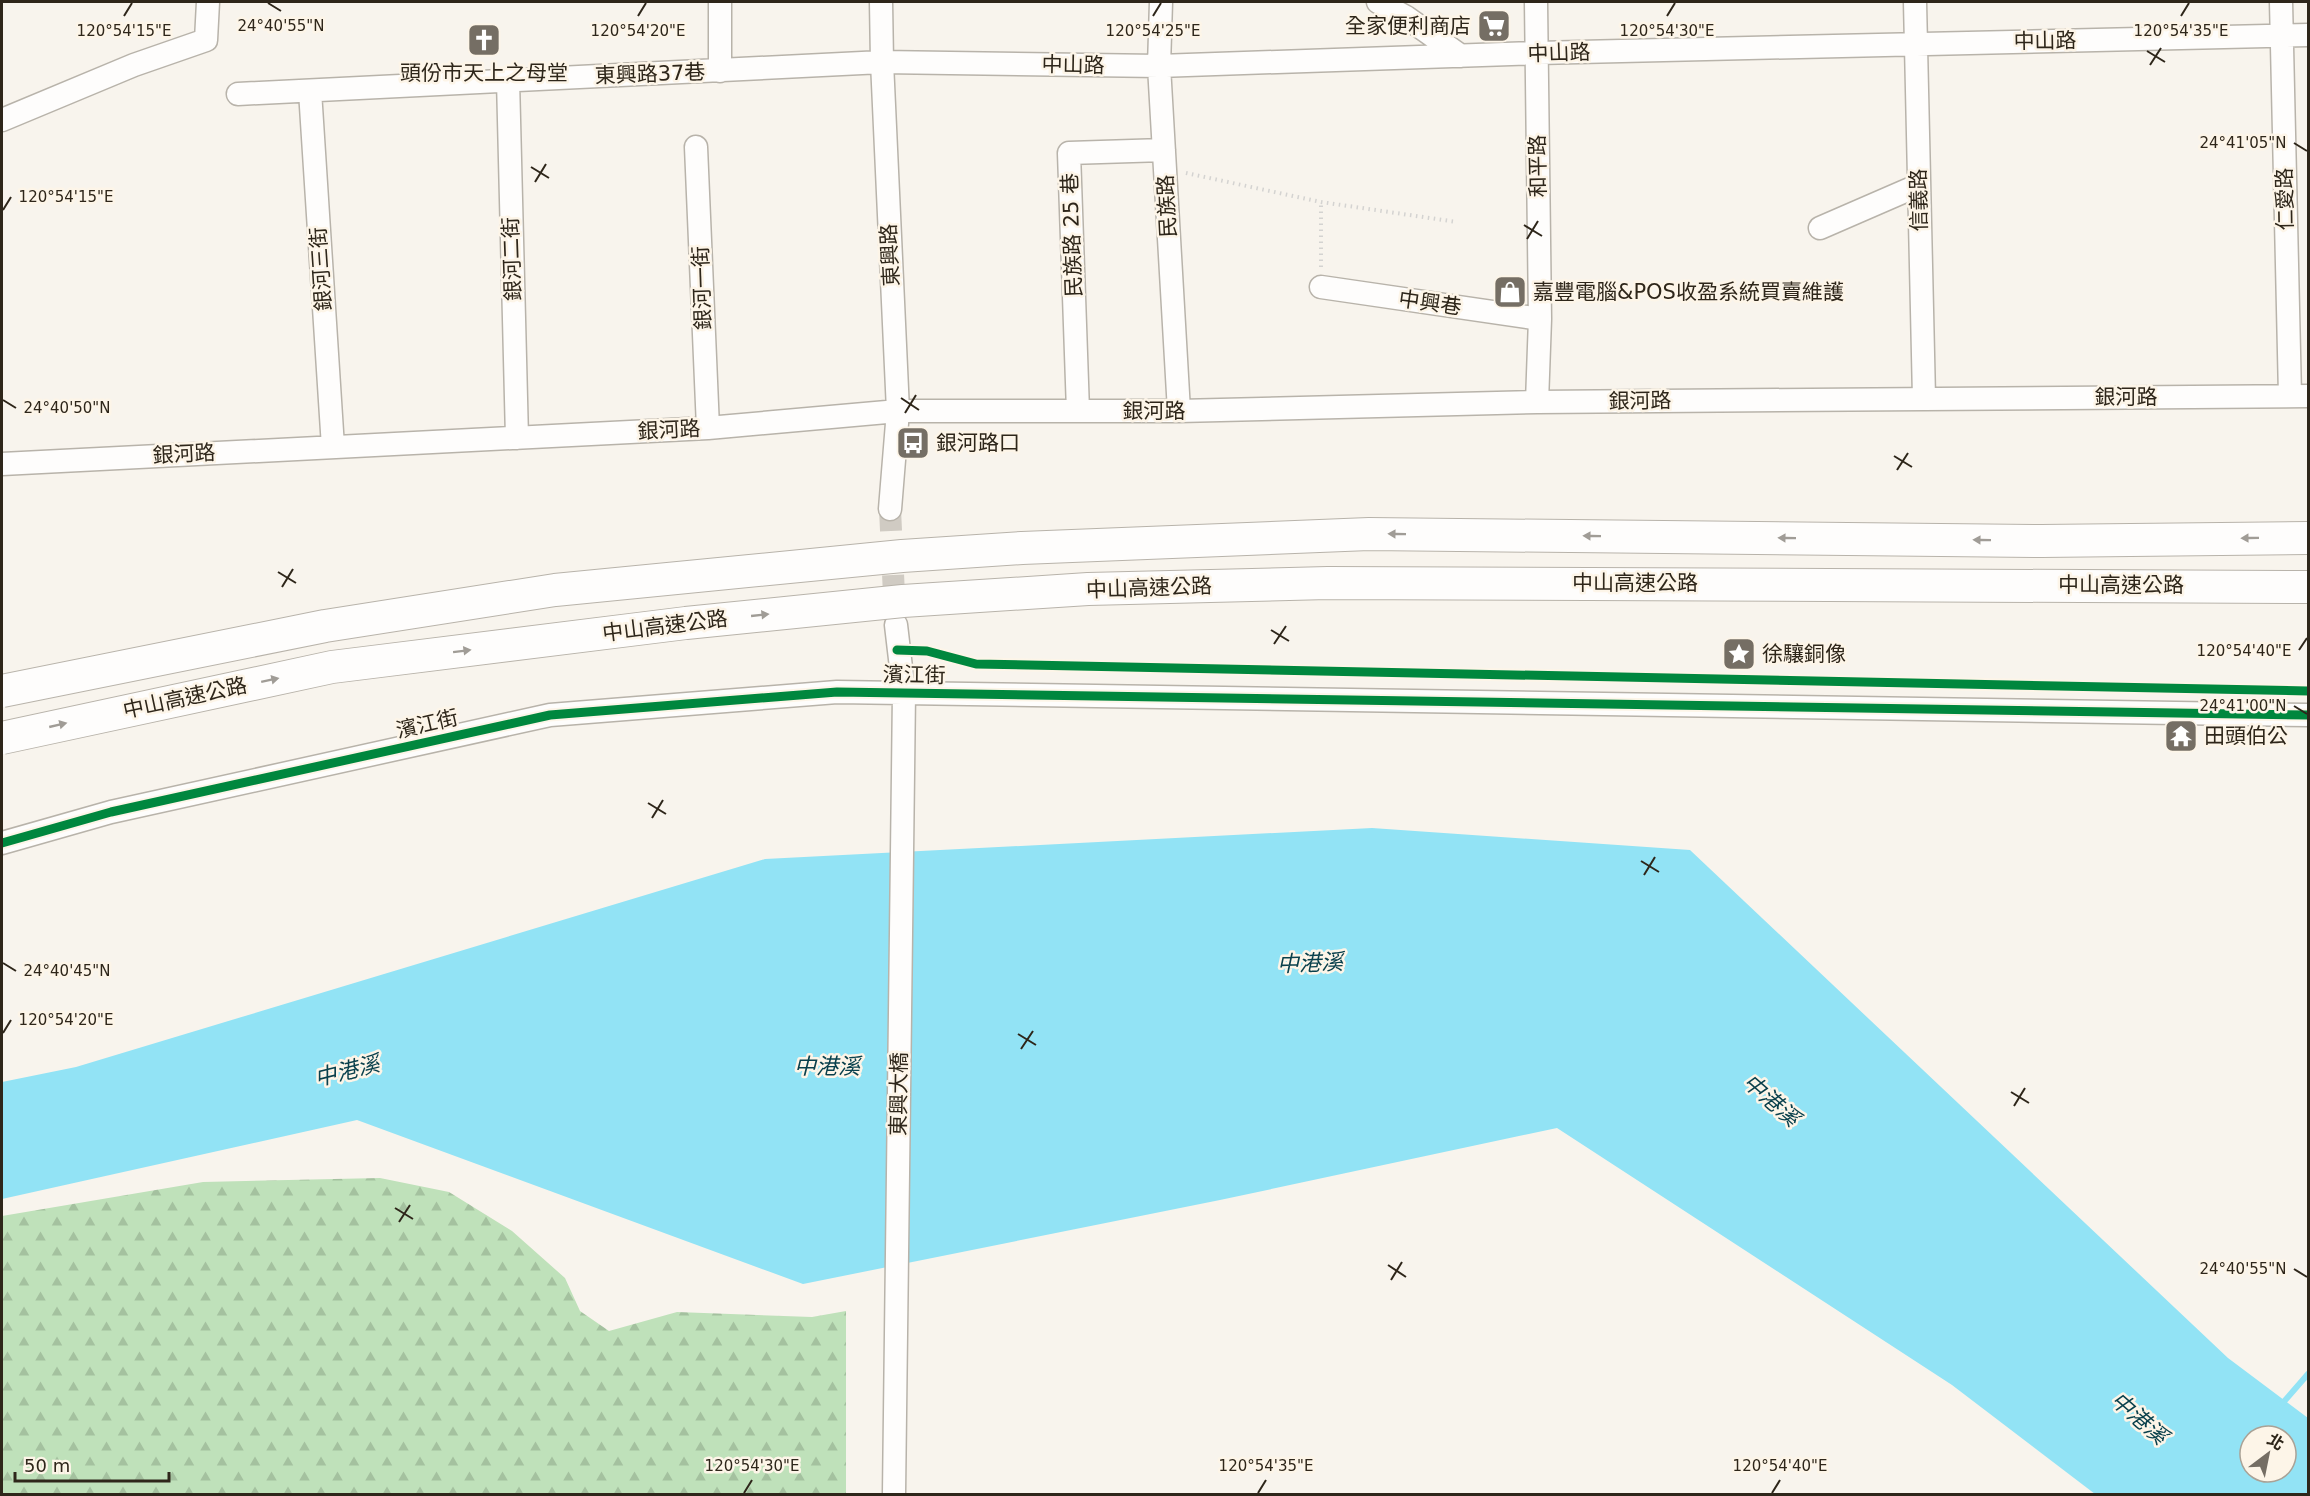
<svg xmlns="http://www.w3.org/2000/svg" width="2310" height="1496" font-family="'DejaVu Sans','Noto Sans TC',sans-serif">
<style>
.forest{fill:url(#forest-firs)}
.water{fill:#92e3f5;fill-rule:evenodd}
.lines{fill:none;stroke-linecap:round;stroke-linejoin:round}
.stream{stroke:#92e3f5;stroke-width:6}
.minor-tunnel{stroke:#d0cbc3;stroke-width:22;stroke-dasharray:22 11;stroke-linecap:butt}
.minor-casing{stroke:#b8b3aa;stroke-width:25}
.highway-casing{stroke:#b8b3aa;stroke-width:34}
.path{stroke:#d4d3d1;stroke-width:4;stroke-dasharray:1.5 4.5;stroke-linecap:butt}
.minor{stroke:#fefdfc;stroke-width:22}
.highway{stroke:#fefdfc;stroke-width:32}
.highway-bridge-casing{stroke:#b8b3aa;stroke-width:34;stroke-linecap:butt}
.highway-bridge{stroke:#fefdfc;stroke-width:32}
.cycleway-casing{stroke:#fdf5e8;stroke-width:13}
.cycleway{stroke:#00873e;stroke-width:9}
.oneway{fill:#a09c96}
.ticks{fill:none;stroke:#2e261a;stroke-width:2}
.labels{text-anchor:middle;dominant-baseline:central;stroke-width:5;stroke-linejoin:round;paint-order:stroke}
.poi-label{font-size:21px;fill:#2e261a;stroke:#fdf5e8;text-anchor:start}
.street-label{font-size:21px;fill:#2e261a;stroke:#fdf5e8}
.water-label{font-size:22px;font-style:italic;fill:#09404c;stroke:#fdf5e8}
.ticks-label{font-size:15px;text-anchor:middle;fill:#2e261a;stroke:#fdf5e8;stroke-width:5;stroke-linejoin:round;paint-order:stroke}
</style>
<defs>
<pattern id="forest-firs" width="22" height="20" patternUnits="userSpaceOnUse" patternTransform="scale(1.5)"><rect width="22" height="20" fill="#bfe1ba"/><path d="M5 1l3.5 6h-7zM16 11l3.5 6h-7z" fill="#a4c19f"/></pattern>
</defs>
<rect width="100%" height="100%" fill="#f8f4ed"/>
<!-- forest -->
<path class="forest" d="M380 1178 449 1192 512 1231 565 1278 580 1311 609 1331 677 1312 812 1317 846 1311V1494H2V1216L203 1182Z"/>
<!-- water -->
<path class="water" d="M1372 828 1690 850 2228 1358 2308 1418V1494H2095L1952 1385 1557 1128 1220 1200 803 1284 357 1120 2 1199V1082L76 1067 765 859ZM2250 1436H2286V1472H2250Z"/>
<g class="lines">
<!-- stream -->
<path class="stream" d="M2281 1405 2308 1374"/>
<!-- minor-tunnel -->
<path class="minor-tunnel" d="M890 509 895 616"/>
<!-- minor casing -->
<g class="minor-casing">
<path id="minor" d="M720 2V71
M881 2 882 62 898 411 890 509
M1161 2 1159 66 1179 411
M1378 2 1406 17 1461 56
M1536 2 1540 319 1537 402
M1915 2 1924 398
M2281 2 2290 396
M508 80 517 438
M310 91 333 447
M238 94 882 62 1159 66 1537 53 2308 35
M2 120 134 65 206 40 208 2
M696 147 708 428
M1820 228 1919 185
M1321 287 1540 319
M1078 411 1069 153 1164 150
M2 464 708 428 898 411H1179L1537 402 2308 396
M2 843 111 812 550 715 837 692 2308 715
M894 1494 904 693 896 625"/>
</g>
<!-- highway casing -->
<g class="highway-casing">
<path id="highway" d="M2041 541 2308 538"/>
</g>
<!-- path -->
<path class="path" d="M1186 173 1321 202 1457 222
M1321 267V202"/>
<!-- minor -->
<use href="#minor" class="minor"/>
<!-- highway -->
<use href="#highway" class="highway"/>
<!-- highway-bridge casing -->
<g class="highway-bridge-casing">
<path id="highway-bridge" d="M2 691 325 626 555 590 902 556 1022 548 1369 534 2041 541
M2 738 332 667 686 623 903 601 1088 589 1328 583 2308 587"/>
</g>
<!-- highway-bridge -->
<use href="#highway-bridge" class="highway-bridge"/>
<!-- cycleway casing -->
<g class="cycleway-casing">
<path id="cycleway" d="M897 650 927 651 976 664 2308 691
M2 843 111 812 550 715 837 692 2308 715"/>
</g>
<!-- cycleway -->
<use href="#cycleway" class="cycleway"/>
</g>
<!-- one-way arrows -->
<defs><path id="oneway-solid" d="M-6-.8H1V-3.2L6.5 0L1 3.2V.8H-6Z" transform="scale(1.5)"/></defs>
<g class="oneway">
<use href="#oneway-solid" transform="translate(1397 534) rotate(-179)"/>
<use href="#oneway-solid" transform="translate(1592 536) rotate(-179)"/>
<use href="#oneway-solid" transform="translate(1787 538) rotate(-179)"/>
<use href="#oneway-solid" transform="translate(2250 538) rotate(179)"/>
<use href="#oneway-solid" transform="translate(1982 540) rotate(-179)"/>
<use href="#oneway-solid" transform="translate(760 615) rotate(-6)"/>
<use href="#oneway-solid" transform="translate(462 651) rotate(-7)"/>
<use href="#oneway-solid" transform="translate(270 680) rotate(-12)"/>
<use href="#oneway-solid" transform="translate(58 725) rotate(-13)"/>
</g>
<!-- ticks -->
<path class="ticks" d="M268 3 281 11M124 16 132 3M638 16 646 3M1153 16 1161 3M1667 16 1675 3M2181 16 2189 3M2147 51 2165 62M2150 65 2161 48M2294 143 2307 151M531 167 549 178M535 182 546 164M3 210 11 197M1524 225 1542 236M1527 239 1538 221M901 398 919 410M3 400 16 408M905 413 916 395M1894 456 1912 467M1897 470 1908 453M278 572 296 583M282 587 293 569M1271 630 1289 641M1274 644 1286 626M2299 650 2307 638M2294 706 2307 714M648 803 666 814M652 818 663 800M1641 861 1659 872M1644 875 1655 857M3 963 16 971M3 1033 11 1020M1018 1034 1036 1045M1021 1049 1033 1031M2011 1092 2029 1103M2014 1106 2025 1088M395 1208 413 1219M399 1222 410 1205M1388 1265 1406 1277M2294 1269 2307 1277M1391 1280 1402 1262M744 1493 752 1480M1258 1493 1266 1480M1772 1493 1780 1480"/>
<!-- icons -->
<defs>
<g id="supermarket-square" transform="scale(1.725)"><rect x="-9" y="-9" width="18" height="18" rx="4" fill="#756e64" stroke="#fdf5e8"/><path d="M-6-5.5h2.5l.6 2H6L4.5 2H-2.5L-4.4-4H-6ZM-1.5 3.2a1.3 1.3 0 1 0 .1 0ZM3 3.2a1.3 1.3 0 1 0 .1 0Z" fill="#fff"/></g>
<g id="church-square" transform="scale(1.725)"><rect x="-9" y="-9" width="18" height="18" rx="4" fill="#756e64" stroke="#fdf5e8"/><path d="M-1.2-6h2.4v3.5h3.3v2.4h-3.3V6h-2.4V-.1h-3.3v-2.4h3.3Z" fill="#fff"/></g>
<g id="shop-square" transform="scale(1.725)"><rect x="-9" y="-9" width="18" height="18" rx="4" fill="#756e64" stroke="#fdf5e8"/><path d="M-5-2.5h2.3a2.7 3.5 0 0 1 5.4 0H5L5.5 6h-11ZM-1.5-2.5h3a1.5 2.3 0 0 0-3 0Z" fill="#fff"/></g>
<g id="bus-square" transform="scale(1.725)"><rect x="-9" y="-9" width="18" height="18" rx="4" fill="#756e64" stroke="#fdf5e8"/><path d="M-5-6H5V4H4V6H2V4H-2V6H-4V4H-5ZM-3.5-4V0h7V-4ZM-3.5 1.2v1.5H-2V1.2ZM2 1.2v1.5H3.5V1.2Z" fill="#fff"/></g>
<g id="sight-square" transform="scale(1.725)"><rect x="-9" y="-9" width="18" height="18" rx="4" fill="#756e64" stroke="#fdf5e8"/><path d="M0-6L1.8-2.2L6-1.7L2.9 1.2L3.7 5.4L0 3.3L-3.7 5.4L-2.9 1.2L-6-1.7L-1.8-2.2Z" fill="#fff"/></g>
<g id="temple-square" transform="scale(1.725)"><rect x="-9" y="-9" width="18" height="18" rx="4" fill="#756e64" stroke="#fdf5e8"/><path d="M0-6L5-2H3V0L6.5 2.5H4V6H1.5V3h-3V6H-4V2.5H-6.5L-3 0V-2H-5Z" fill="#fff"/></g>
</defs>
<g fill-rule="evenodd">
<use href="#supermarket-square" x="1494" y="26"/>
<use href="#church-square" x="484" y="40"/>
<use href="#shop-square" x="1510" y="292"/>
<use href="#bus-square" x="913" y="443"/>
<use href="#sight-square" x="1739" y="654"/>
<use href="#temple-square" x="2181" y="736"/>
</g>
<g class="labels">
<!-- poi labels -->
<g class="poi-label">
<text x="1471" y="26" text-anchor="end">全家便利商店</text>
<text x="484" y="73" text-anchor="middle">頭份市天上之母堂</text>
<text x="1533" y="292">嘉豐電腦&amp;POS收盈系統買賣維護</text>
<text x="936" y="443">銀河路口</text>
<text x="1762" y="654">徐驤銅像</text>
<text x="2204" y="736">田頭伯公</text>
</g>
<!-- street labels -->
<g class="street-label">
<text transform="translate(2045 41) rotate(-1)">中山路</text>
<text transform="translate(1559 53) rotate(-2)">中山路</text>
<text transform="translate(1073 65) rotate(1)">中山路</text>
<text transform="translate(650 74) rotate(-2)">東興路37巷</text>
<text transform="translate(1538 166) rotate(-91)">和平路</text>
<text transform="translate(2285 199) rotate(-91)">仁愛路</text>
<text transform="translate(1919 200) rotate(-91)">信義路</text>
<text transform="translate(1167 206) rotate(-93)">民族路</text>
<text transform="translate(1072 235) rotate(-92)">民族路 25 巷</text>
<text transform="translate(890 255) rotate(-93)">東興路</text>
<text transform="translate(512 259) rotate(-92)">銀河二街</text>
<text transform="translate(321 269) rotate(-94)">銀河三街</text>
<text transform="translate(702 288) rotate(-92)">銀河一街</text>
<text transform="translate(1430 303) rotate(8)">中興巷</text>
<text x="2126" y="397">銀河路</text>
<text transform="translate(1640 401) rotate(-1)">銀河路</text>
<text x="1154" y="411">銀河路</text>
<text transform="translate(669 430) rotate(-3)">銀河路</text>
<text transform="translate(184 454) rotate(-3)">銀河路</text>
<text x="1635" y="583">中山高速公路</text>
<text x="2121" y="585">中山高速公路</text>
<text transform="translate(1149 588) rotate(-2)">中山高速公路</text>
<text transform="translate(665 626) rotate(-7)">中山高速公路</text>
<text transform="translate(914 675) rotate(1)">濱江街</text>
<text transform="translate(185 698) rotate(-12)">中山高速公路</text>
<text transform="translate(427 724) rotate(-13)">濱江街</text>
<text transform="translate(899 1094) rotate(-89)">東興大橋</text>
</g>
<!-- water labels -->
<g class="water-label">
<text transform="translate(1310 963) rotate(-2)">中港溪</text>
<text x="827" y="1066">中港溪</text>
<text transform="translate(347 1071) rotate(-14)">中港溪</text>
<text transform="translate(1771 1100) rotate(41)">中港溪</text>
<text transform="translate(2139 1418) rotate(41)">中港溪</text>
</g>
</g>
<g class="ticks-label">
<text x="281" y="31">24°40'55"N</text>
<text x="1667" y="36">120°54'30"E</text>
<text x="2181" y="36">120°54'35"E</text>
<text x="124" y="36">120°54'15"E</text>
<text x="638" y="36">120°54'20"E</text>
<text x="1153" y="36">120°54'25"E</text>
<text x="2243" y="148">24°41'05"N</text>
<text x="66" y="202">120°54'15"E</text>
<text x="67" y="413">24°40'50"N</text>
<text x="2244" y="656">120°54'40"E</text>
<text x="2243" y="711">24°41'00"N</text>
<text x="67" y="976">24°40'45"N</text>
<text x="66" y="1025">120°54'20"E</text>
<text x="2243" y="1274">24°40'55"N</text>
<text x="752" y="1471">120°54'30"E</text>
<text x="1266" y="1471">120°54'35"E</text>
<text x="1780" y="1471">120°54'40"E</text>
</g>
<!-- border -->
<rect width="2310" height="1496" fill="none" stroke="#2e261a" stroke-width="6"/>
<!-- north arrow -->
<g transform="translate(2268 1454) rotate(32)"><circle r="28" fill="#fdf5e8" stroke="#aaa296" stroke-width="1.5"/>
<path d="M0-4.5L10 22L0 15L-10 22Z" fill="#756e64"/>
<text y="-9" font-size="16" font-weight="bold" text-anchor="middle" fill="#2e261a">北</text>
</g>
<!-- scale -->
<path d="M15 1472v9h154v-9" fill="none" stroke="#2e261a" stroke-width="3"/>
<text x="24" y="1472" font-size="18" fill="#2e261a" stroke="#fdf5e8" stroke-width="4.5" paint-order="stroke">50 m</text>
</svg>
